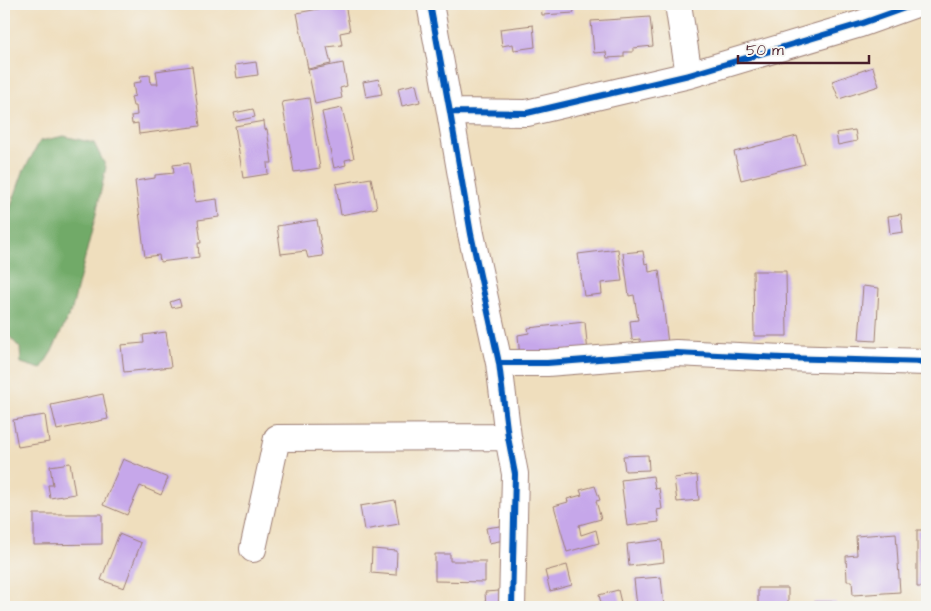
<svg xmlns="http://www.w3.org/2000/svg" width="931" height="611" font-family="'Architects Daughter',sans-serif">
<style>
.forest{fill:#71aa68;stroke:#5e644a}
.building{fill:#c6a7ea}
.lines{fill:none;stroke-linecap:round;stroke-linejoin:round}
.minor-casing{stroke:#9c7e74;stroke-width:28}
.minor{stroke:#fff;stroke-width:26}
.cycleway-casing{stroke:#f6f6f2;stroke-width:9}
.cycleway{stroke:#0057b8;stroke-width:6}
</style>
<rect width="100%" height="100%" fill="#f6f6f2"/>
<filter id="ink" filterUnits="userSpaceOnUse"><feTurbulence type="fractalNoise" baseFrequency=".02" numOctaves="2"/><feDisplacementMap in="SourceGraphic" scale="10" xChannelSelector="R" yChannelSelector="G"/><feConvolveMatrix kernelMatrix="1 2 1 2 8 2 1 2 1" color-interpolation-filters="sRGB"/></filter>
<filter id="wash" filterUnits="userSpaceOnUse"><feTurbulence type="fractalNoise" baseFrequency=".0096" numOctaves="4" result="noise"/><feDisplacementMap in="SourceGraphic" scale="20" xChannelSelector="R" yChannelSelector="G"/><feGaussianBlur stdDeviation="1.12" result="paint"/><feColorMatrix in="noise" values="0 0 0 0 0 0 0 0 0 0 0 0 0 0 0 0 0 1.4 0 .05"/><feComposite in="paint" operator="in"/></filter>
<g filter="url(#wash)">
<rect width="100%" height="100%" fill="#efdebd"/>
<!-- forest -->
<path class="forest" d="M64 136 94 143 106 167 96 214 72 309 52 351 41 369 21 363 20 348 9 336 4 337V225L10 209 23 172 40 141Z"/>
<g id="blocks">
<!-- building -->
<path class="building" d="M345 4 350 31 340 33 342 45 327 47 331 64 308 69 297 13Z
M541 4H573L574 13 542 15Z
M650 17 653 46 633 48V52H624V57L607 58 606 52 594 53 591 21Z
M533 25 535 47 514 50 513 44 502 46 500 29Z
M256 62 258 75 237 78 235 65Z
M343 63 347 86 340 88 342 98 315 104 308 70Z
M192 66 200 126 139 134 138 123 132 124 131 116 137 115 136 106H133L131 97 135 96 133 83 141 82 140 76 150 75 151 84H158L156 71Z
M873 67 879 86 839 99 832 81Z
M379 79 382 94 366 97 363 82Z
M416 84 420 102 402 106 398 88Z
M309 98 320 168 294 172 282 102Z
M342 108 354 158 345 160 346 165 334 168 322 112Z
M253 109 255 117 236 121 234 113Z
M264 121 265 130 267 129 272 163H267L268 174 243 178 235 126Z
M855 130 857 141 838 145 836 133Z
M797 136 805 164 741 180 734 152Z
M189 163 195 202 217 199 219 217 198 220 201 243H198L199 257 160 262 159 255 145 257 135 181 155 178V175L174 173 173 165Z
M371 178 377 208 341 215 336 184Z
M901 214 903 232 890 234 888 216Z
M317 220 323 256 308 258 306 251 281 254 277 226Z
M618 249 622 281 601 283 602 294 584 296 578 254Z
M643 251 645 264 648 263 649 272 659 270 668 344 641 347 640 339 632 340 630 321 638 320 634 295 629 296 623 253Z
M753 271H786L787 336H754Z
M863 286 879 288 876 341 859 340Z
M179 299 181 306 172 308 170 302Z
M585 322 588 353 520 359 518 335 529 333 528 328Z
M166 332 171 367 124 372 121 345 144 343 143 335Z
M103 394 108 419 57 430 51 405Z
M45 415 49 442 18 447 13 420Z
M648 455 649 470 625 471 623 456Z
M123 459 168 478 161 495 140 486 127 515 103 505Z
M70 463 75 494 50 498 48 485H53L50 466Z
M697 475 699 500 677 502 674 478Z
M653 476 655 489 659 488 662 509 657 510 659 522 627 526 621 480Z
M595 486 600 500 596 501 601 519 579 525 581 535 596 530 599 543 567 552 554 506 568 502 567 499 582 495 580 490Z
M395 500 399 524 364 530 360 506Z
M34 514H102V544L34 545Z
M500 526 504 540 489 543 486 528Z
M917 530H927V587H917Z
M896 533 900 592 853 595 852 581H847L846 556 857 555 856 536Z
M119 534 141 543 124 588 101 580Z
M662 540 664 562 629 566 627 544Z
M372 549 397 551 396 575 371 573Z
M435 554H450V561H485V582L435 581Z
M567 565 572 585 550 591 545 571Z
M661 577 664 607H637L634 579Z
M758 588H788V607H758Z
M618 590 622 607H602L599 595Z
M499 591V607H486L485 592Z
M814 602H836V607H814Z"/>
</g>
</g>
<g filter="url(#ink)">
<use href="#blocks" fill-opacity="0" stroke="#9c7e74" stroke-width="1"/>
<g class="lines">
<!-- minor casing -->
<g class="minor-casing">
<path id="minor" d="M430 4 450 112 471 234 499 363 508 437 515 474 512 607
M678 4 689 75
M450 112 527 113 689 75 860 24 916 4
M499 363H547L676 353 783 358 927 362
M253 549 277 438 508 437"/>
</g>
<!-- minor -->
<use href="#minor" class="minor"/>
<!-- cycleway casing -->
<g class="cycleway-casing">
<path id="cycleway" d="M430 4 450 112 471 234 499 363 508 437 515 474 512 607
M450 112 527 113 689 75 860 24 916 4
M499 363H547L676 353 783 358 927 362"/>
</g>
<!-- cycleway -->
<use href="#cycleway" class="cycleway"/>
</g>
</g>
<!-- margin -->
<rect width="931" height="611" fill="none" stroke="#f6f6f2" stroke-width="20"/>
<!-- scale -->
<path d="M738 55v8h131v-8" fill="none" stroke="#4a1f2b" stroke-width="2.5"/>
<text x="746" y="55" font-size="15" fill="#4a1f2b" stroke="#f6f6f2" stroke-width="4" paint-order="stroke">50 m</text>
</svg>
